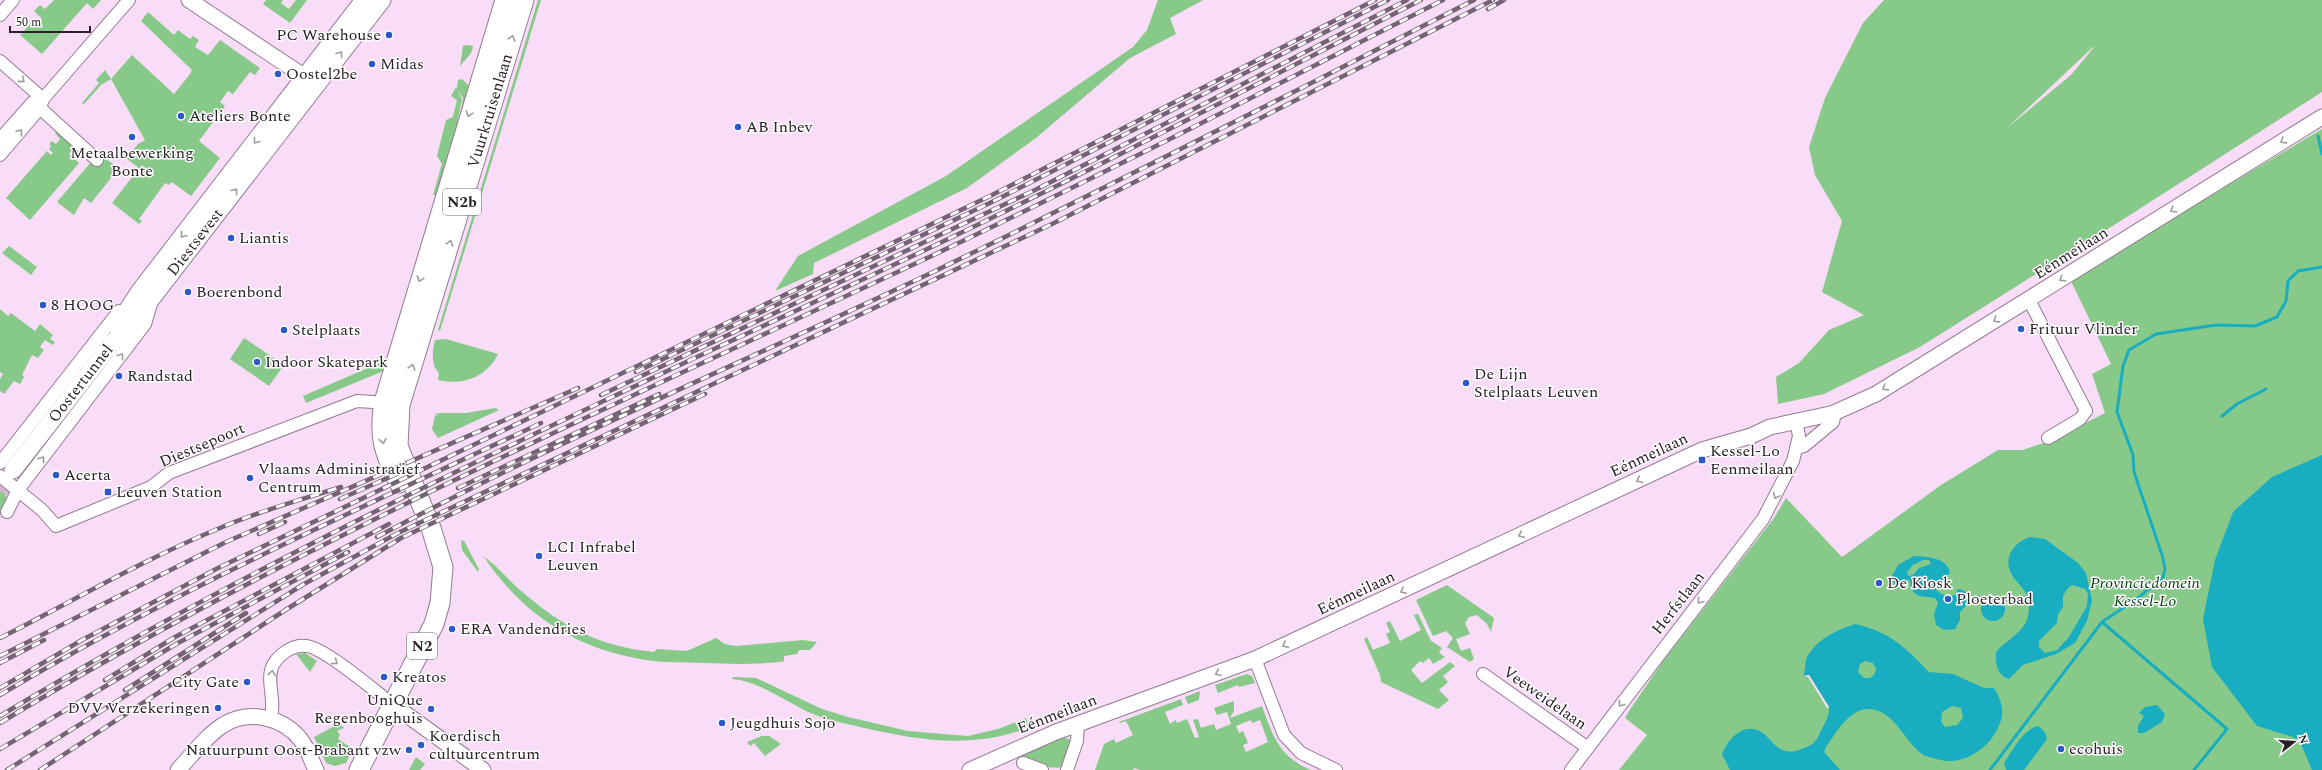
<svg xmlns="http://www.w3.org/2000/svg" width="2322" height="770" font-family="Spectral,serif">
<style>
.green{fill:#87c988;fill-rule:evenodd}
.water{fill:#19adc2;fill-rule:evenodd}
.pier{fill:#f9dcf7}
.lines{fill:none;stroke-linecap:round;stroke-linejoin:round}
.stream{stroke:#19adc2;stroke-width:3}
.secondary-tunnel{stroke:#d0b6ce;stroke-width:17;stroke-dasharray:17 8;stroke-linecap:butt}
.minor-casing{stroke:#947a92;stroke-width:14}
.tertiary-casing{stroke:#947a92;stroke-width:17}
.secondary-casing{stroke:#947a92;stroke-width:19}
.primary-casing{stroke:#947a92;stroke-width:21}
.minor{stroke:#fff;stroke-width:12}
.tertiary{stroke:#fff;stroke-width:15}
.secondary{stroke:#fff;stroke-width:17}
.primary{stroke:#fff;stroke-width:19}
.rail-casing{stroke:#746373;stroke-width:4.5}
.rail{stroke:#fff;stroke-width:3;stroke-dasharray:9;stroke-linecap:butt}
.oneway{stroke:#a09b9f}
.poi-dot{fill:#2d59c8;stroke:#fff;stroke-width:1.5}
.labels{text-anchor:middle;dominant-baseline:central;stroke-width:3;stroke-linejoin:round;paint-order:stroke}
.shield{fill:#fff;stroke:#6b636a;stroke-width:1}
.shield-label{font-size:15px;font-weight:bold;fill:#2b202a}
.poi-label{font-size:16px;fill:#2b202a;stroke:#fff;text-anchor:start}
.street-label{font-size:16px;fill:#2b202a;stroke:#fff}
.park-label{font-size:16px;font-style:italic;fill:#093a0f;stroke:#fff}
</style>
<rect width="100%" height="100%" fill="#f9dcf7"/>
<!-- green -->
<path class="green" d="M54 0H101L93 9 87 3 42 54 20 35 32 22 36 26 42 19 34 11 40 5 45 9Z
M266 0H283L281 3 289 9 296 0H307L290 23 263 4Z
M538 0H541L440 331 438 330Z
M1158 0H1203L1170 18 1176 34 1130 58 1036 138 967 188 814 263 813 274 775 291 798 256 946 176 1133 47 1147 30Z
M1884 0H2322V92L2130 215 1920 347 1824 394 1778 404 1776 377 1799 363 1829 330 1864 315 1822 292 1842 221 1815 175 1809 147 1825 98 1863 23ZM2094 47 2071 75 2007 128 2093 47Z
M148 12 174 35 178 30 190 39 193 36 199 40 195 47 208 55 220 40 260 68 255 75 250 72 233 94 228 91 220 102 225 106 199 141 220 158 191 196 172 182 169 185 165 183 139 219 142 221 139 224 112 203 139 168 122 155 124 153 128 156 138 144 145 140 111 79 101 85 84 104 82 103 99 83 96 80 105 70 111 79 132 55 174 94 190 74 192 70 141 21Z
M467 45 473 46C472 56 464 59 460 67L463 46Z
M462 79 470 87 456 140 463 98 457 90 462 99 454 139 437 195H433L442 164 437 156 446 120 453 117 457 100 451 96 456 87 457 89 458 80Z
M2322 129V770H1619L1647 735 1625 718 1629 711 1663 661 1774 518 1786 498 1842 557 1941 485 1998 450H2022L2050 441 2105 413 2092 374 2111 364 2070 279Z
M57 130 76 146 69 154 79 163 30 220 6 198 47 151 51 155 53 153 49 149 51 146 49 144 52 141 56 144 60 139 55 133Z
M103 157 119 168 91 203 84 198 74 215 57 202 91 162 95 166Z
M9 246 37 267 31 275 2 253Z
M0 309 8 316 11 313 35 331 40 324 53 335 50 339 55 342 53 345 45 340 40 347 44 350 38 358 32 355 22 375 24 377 20 384 14 381 4 394 0 391V379L3 374 0 372Z
M244 338 284 365 269 386 230 359Z
M446 339 498 354C487 377 463 386 438 380L439 373C431 365 432 351 435 340Z
M384 361 387 364 386 370 306 403 303 396Z
M496 408 499 410 438 438 432 429 436 412 437 417 438 413H466Z
M0 489 4 491 7 500 3 508 0 510Z
M461 540 464 541 479 569 478 572 462 550Z
M484 557C497 565 508 580 520 590 563 627 597 646 654 652L657 649 687 651 716 638 725 644 736 646 803 640 817 642 810 650H799L797 654 784 656V661H787C759 665 731 664 703 663 687 662 670 663 654 661 581 652 525 618 484 557Z
M1447 585 1494 618 1491 632 1487 624 1477 615 1469 617 1465 623 1470 634 1456 639 1461 651 1470 648 1474 659 1470 662 1447 647 1453 638 1446 631 1433 636 1416 600Z
M1418 614 1431 641 1442 648 1439 653 1445 657 1433 664 1429 658 1423 663 1420 661 1411 670 1422 683 1450 662 1455 666 1443 676 1448 682 1439 690 1449 700 1438 709 1381 682 1380 675 1364 639 1367 637 1373 650 1390 643 1386 634 1390 632 1386 623 1390 621 1400 641 1421 630 1414 615Z
M305 653 317 661 310 672 296 654Z
M1247 674 1252 676 1255 683 1239 687 1238 685 1218 693 1215 685Z
M733 677 756 678 822 709 848 717 908 731 968 736 998 729 1026 718 1030 727C973 750 917 740 860 727 844 723 827 720 813 714 788 703 759 681 732 679Z
M1200 691 1199 700 1188 704 1185 697Z
M1181 699 1183 705 1165 712 1170 724 1176 720 1177 723 1187 719 1195 738 1199 737 1193 720 1198 719 1201 728 1214 724 1216 730 1231 724 1227 712 1217 715 1214 708 1234 701V711L1230 718 1262 706C1273 737 1280 757 1311 770H1140L1134 768 1133 770H1095L1104 744 1114 739 1116 743 1133 735 1126 721 1120 723 1119 722ZM1251 720 1252 723 1260 720 1268 742 1246 752 1243 745 1248 743 1243 731 1239 733 1236 726Z
M340 723 344 728 337 731 340 735 338 739 353 749 346 763 335 766 326 763 314 737Z
M762 736H769L781 744 765 756 754 743 750 746 747 742Z
M1063 737 1071 740 1062 767C1051 770 1032 762 1021 758L1020 754Z
M416 757 425 764 420 770H409Z"/>
<!-- water -->
<path class="water" d="M2322 455V770H2312L2300 742 2293 737 2257 726 2212 667 2203 619 2215 560 2233 512 2272 477Z
M2030 537 2045 539 2078 563 2086 573 2092 601 2087 621 2075 643 2056 654 2023 665 2009 679C1997 676 1995 663 1996 652 2005 641 2025 632 2028 616 2029 610 2030 600 2027 595 2023 587 2016 582 2012 575 2002 558 2014 542 2030 537ZM2072 585 2085 589 2088 594 2087 606 2069 637 2057 650 2045 653 2039 647V641L2057 623 2058 614 2063 607V596L2067 589Z
M1914 556C1926 557 1946 557 1950 572L1946 578 1936 584V590C1940 593 1950 600 1955 594 1956 592 1957 590 1959 589L1969 593V602L1960 612V620L1955 629 1944 630 1936 625 1934 614 1938 603 1935 598C1925 596 1916 599 1911 588 1910 584 1911 582 1908 579L1905 584 1899 586 1895 585 1891 578 1898 565ZM1923 560H1929L1931 564 1919 568 1913 575 1908 576 1907 572 1913 565Z
M1981 609a12 12 0 1 1 24 0a12 12 0 1 1-24 0Z
M1855 624C1890 632 1905 647 1929 672L1953 674 1984 688H1994C2001 699 2005 711 2000 723 1994 739 1983 750 1968 757 1956 762 1948 762 1936 759 1931 757 1925 757 1922 754 1904 741 1895 711 1870 709 1849 708 1836 733 1826 747L1824 752 1840 770H1730L1722 754C1729 737 1746 720 1764 734 1771 739 1774 747 1783 750 1790 753 1797 751 1804 748 1812 745 1815 743 1819 735 1823 726 1830 716 1829 707L1809 675 1804 676C1805 670 1805 662 1807 657 1817 639 1837 630 1855 624ZM1865 661 1873 663 1876 669 1874 675 1870 678H1864L1858 672 1860 664ZM1952 706 1961 708 1963 718 1957 725 1945 727 1941 722 1942 712Z
M2157 705 2165 714 2162 722 2144 733H2138V726L2144 716 2139 713 2145 707Z
M2038 726 2045 732 2047 739 2024 770H2006L2004 763C2013 750 2022 730 2038 726Z"/>
<!-- pier -->
<path class="pier" d="M1809 675 1829 707 1827 708 1808 677 1804 676Z"/>
<g class="lines">
<!-- stream -->
<path class="stream" d="M2318 136 2322 154
M2222 416 2237 404 2266 389
M2102 622 2227 729 2194 770
M1990 770 2102 622 2138 598 2163 577 2165 569 2163 558 2134 472 2133 455 2117 412 2123 366 2129 350 2156 334 2216 325 2255 326 2277 317 2286 301 2288 281 2298 271 2322 267"/>
<!-- secondary-tunnel -->
<path class="secondary-tunnel" d="M0 491 13 470"/>
<!-- minor casing -->
<g class="minor-casing">
<path id="minor" d="M0 15 13 0
M0 61 43 99
M40 108 97 160
M0 139 33 102 43 99
M0 155 40 108 43 99 129 0
M2029 300 2086 411 2080 419 2048 438
M1797 448 1804 446 1833 422 1835 413
M0 463 119 311
M0 476 42 510 56 526 151 487 169 473 357 401 390 403
M7 512 18 490 145 324 151 304
M1255 659 1284 735 1301 753 1336 770
M1483 674 1588 748
M270 719C277 702 265 680 273 665 279 654 294 644 306 646 324 647 376 692 392 704
M1023 763 1042 770
M1067 770 1077 741 1078 725
M1571 770 1763 519 1793 461 1799 436 1796 420"/>
</g>
<!-- tertiary casing -->
<g class="tertiary-casing">
<path id="tertiary" d="M189 0 305 77
M1827 416 1876 394 2322 117
M392 704 483 770
M178 770C192 755 206 736 223 725 249 709 283 717 301 740 308 749 311 760 316 770
M970 770 1056 732 1255 659 1702 450 1751 436 1770 427 1835 413"/>
</g>
<!-- secondary casing -->
<g class="secondary-casing">
<g id="secondary">
<path d="M117 326 140 291 364 0"/>
<path id="s1" d="M13 470 113 342 131 325 382 0"/>
</g>
</g>
<!-- primary casing -->
<g class="primary-casing">
<g id="primary">
<path d="M399 483C384 453 378 436 384 402L505 0"/>
<path id="s2" d="M359 770 434 624 440 603 443 567 431 528 398 446 400 405 524 0"/>
</g>
</g>
<!-- minor -->
<use href="#minor" class="minor"/>
<!-- tertiary -->
<use href="#tertiary" class="tertiary"/>
<!-- secondary -->
<use href="#secondary" class="secondary"/>
<!-- primary -->
<use href="#primary" class="primary"/>
<!-- rail casing -->
<g class="rail-casing">
<path id="rail" d="M1488 9 1504 0
M636 372 996 200 1388 0
M601 395 1037 189 1407 0
M458 488 659 394
M340 499 408 469
M259 534 285 522
M377 537C557 441 746 361 931 273 1113 185 1293 92 1474 0
M0 638C73 601 144 559 220 528 259 511 300 500 341 487
M0 656 226 542 578 388
M0 663 44 640
M105 680 175 637 389 524
M0 688 82 640 218 568 992 195 1375 0
M125 690 246 613
M0 695C174 591 359 509 541 423
M0 716C295 538 610 399 921 252 1089 172 1255 85 1421 0
M0 723C289 548 600 412 906 268 1087 183 1264 91 1443 0
M0 749 178 643 348 552
M7 770 304 584 398 533 1054 223 1493 0
M40 770 287 609 401 538 705 394"/>
</g>
<!-- rail -->
<use href="#rail" class="rail"/>
</g>
<!-- one-way arrows -->
<defs><path id="oneway-chevron" d="M-2-3.5L2.5 0L-2 3.5" fill="none" stroke-width="1.6" stroke-linecap="round" stroke-linejoin="round"/></defs>
<g class="oneway">
<use href="#oneway-chevron" transform="translate(512 38) rotate(-73)"/>
<use href="#oneway-chevron" transform="translate(340 54) rotate(-53)"/>
<use href="#oneway-chevron" transform="translate(22 80) rotate(41)"/>
<use href="#oneway-chevron" transform="translate(469 114) rotate(108)"/>
<use href="#oneway-chevron" transform="translate(20 132) rotate(-49)"/>
<use href="#oneway-chevron" transform="translate(256 141) rotate(128)"/>
<use href="#oneway-chevron" transform="translate(2283 141) rotate(148)"/>
<use href="#oneway-chevron" transform="translate(235 191) rotate(-52)"/>
<use href="#oneway-chevron" transform="translate(2173 210) rotate(148)"/>
<use href="#oneway-chevron" transform="translate(183 235) rotate(128)"/>
<use href="#oneway-chevron" transform="translate(450 243) rotate(-73)"/>
<use href="#oneway-chevron" transform="translate(420 279) rotate(107)"/>
<use href="#oneway-chevron" transform="translate(2062 279) rotate(148)"/>
<use href="#oneway-chevron" transform="translate(1996 320) rotate(148)"/>
<use href="#oneway-chevron" transform="translate(121 356) rotate(-53)"/>
<use href="#oneway-chevron" transform="translate(412 367) rotate(-73)"/>
<use href="#oneway-chevron" transform="translate(1885 388) rotate(148)"/>
<use href="#oneway-chevron" transform="translate(383 441) rotate(80)"/>
<use href="#oneway-chevron" transform="translate(42 459) rotate(-53)"/>
<use href="#oneway-chevron" transform="translate(1639 480) rotate(155)"/>
<use href="#oneway-chevron" transform="translate(1776 496) rotate(118)"/>
<use href="#oneway-chevron" transform="translate(1521 535) rotate(155)"/>
<use href="#oneway-chevron" transform="translate(1403 591) rotate(155)"/>
<use href="#oneway-chevron" transform="translate(1700 601) rotate(128)"/>
<use href="#oneway-chevron" transform="translate(1285 645) rotate(155)"/>
<use href="#oneway-chevron" transform="translate(335 662) rotate(37)"/>
<use href="#oneway-chevron" transform="translate(272 673) rotate(-84)"/>
<use href="#oneway-chevron" transform="translate(1218 673) rotate(159)"/>
<use href="#oneway-chevron" transform="translate(1621 704) rotate(127)"/>
</g>
<!-- markers -->
<g class="poi-dot">
<circle cx="389" cy="35" r="4"/>
<circle cx="372" cy="64" r="4"/>
<circle cx="278" cy="74" r="4"/>
<circle cx="181" cy="116" r="4"/>
<circle cx="738" cy="127" r="4"/>
<circle cx="132" cy="137" r="4"/>
<circle cx="231" cy="238" r="4"/>
<circle cx="188" cy="292" r="4"/>
<circle cx="43" cy="305" r="4"/>
<circle cx="2021" cy="329" r="4"/>
<circle cx="284" cy="330" r="4"/>
<circle cx="257" cy="362" r="4"/>
<circle cx="119" cy="376" r="4"/>
<circle cx="1466" cy="383" r="4"/>
<rect x="1698" y="456" width="8" height="8" rx="2"/>
<circle cx="56" cy="475" r="4"/>
<circle cx="250" cy="478" r="4"/>
<rect x="104" y="488" width="8" height="8" rx="2"/>
<circle cx="539" cy="556" r="4"/>
<circle cx="1879" cy="583" r="4"/>
<circle cx="1948" cy="599" r="4"/>
<circle cx="452" cy="629" r="4"/>
<circle cx="384" cy="677" r="4"/>
<circle cx="247" cy="682" r="4"/>
<circle cx="218" cy="708" r="4"/>
<circle cx="431" cy="709" r="4"/>
<circle cx="722" cy="723" r="4"/>
<circle cx="421" cy="745" r="4"/>
<circle cx="2061" cy="749" r="4"/>
<circle cx="409" cy="750" r="4"/>
</g>
<g class="labels">
<!-- shield labels -->
<g class="shield">
<rect x="443" y="189" width="38" height="26" rx="3"/>
<rect x="407" y="633" width="30" height="26" rx="3"/>
</g>
<g class="shield-label">
<text x="462" y="202">N2b</text>
<text x="422" y="646">N2</text>
</g>
<!-- poi labels -->
<g class="poi-label">
<text x="381" y="35" text-anchor="end">PC Warehouse</text>
<text x="380" y="64">Midas</text>
<text x="286" y="74">Oostel2be</text>
<text x="189" y="116">Ateliers Bonte</text>
<text x="746" y="127">AB Inbev</text>
<text x="132" y="153" text-anchor="middle">Metaalbewerking<tspan x="132" dy="18">Bonte</tspan></text>
<text x="239" y="238">Liantis</text>
<text x="196" y="292">Boerenbond</text>
<text x="51" y="305">8 HOOG</text>
<text x="2029" y="329">Frituur Vlinder</text>
<text x="292" y="330">Stelplaats</text>
<text x="265" y="362">Indoor Skatepark</text>
<text x="1474" y="374">De Lijn<tspan x="1474" dy="18">Stelplaats Leuven</tspan></text>
<text x="127" y="376">Randstad</text>
<text x="1710" y="451">Kessel-Lo<tspan x="1710" dy="18">Eenmeilaan</tspan></text>
<text x="258" y="469">Vlaams Administratief<tspan x="258" dy="18">Centrum</tspan></text>
<text x="64" y="475">Acerta</text>
<text x="116" y="492">Leuven Station</text>
<text x="547" y="547">LCI Infrabel<tspan x="547" dy="18">Leuven</tspan></text>
<text x="1887" y="583">De Kiosk</text>
<text x="1956" y="599">Ploeterbad</text>
<text x="460" y="629">ERA Vandendries</text>
<text x="392" y="677">Kreatos</text>
<text x="239" y="682" text-anchor="end">City Gate</text>
<text x="423" y="700" text-anchor="end">UniQue<tspan x="423" dy="18">Regenbooghuis</tspan></text>
<text x="210" y="708" text-anchor="end">DVV Verzekeringen</text>
<text x="730" y="723">Jeugdhuis Sojo</text>
<text x="429" y="736">Koerdisch<tspan x="429" dy="18">cultuurcentrum</tspan></text>
<text x="2069" y="749">ecohuis</text>
<text x="401" y="750" text-anchor="end">Natuurpunt Oost-Brabant vzw</text>
</g>
<!-- street labels -->
<g class="street-label">
<text stroke="none"><textPath href="#s2" startOffset="700">Vuurkruisenlaan</textPath></text>
<text stroke="none"><textPath href="#s1" startOffset="292">Diestsevest</textPath></text>
<text transform="translate(2071 253) rotate(-32)">Eénmeilaan</text>
<text stroke="none"><textPath href="#s1" startOffset="110">Oostertunnel</textPath></text>
<text transform="translate(202 445) rotate(-23)">Diestsepoort</text>
<text transform="translate(1649 455) rotate(-25)">Eénmeilaan</text>
<text transform="translate(1356 593) rotate(-25)">Eénmeilaan</text>
<text transform="translate(1678 603) rotate(-52)">Herfstlaan</text>
<text transform="translate(1545 698) rotate(35)">Veeweidelaan</text>
<text transform="translate(1057 714) rotate(-21)">Eénmeilaan</text>
</g>
<!-- park labels -->
<g class="park-label">
<text x="2145" y="583">Provinciedomein<tspan x="2145" dy="18">Kessel-Lo</tspan></text>
</g>
</g>
<!-- north arrow -->
<g transform="translate(2294 742) rotate(73)" stroke="#ffffff" stroke-width="3" paint-order="stroke">
<path d="M0-3L7 15L0 10L-7 15Z" fill="#2b202a"/>
<text y="-6" font-size="11" font-weight="bold" text-anchor="middle" fill="#2b202a">N</text>
</g>
<!-- scale -->
<path d="M10 26v6h80v-6" fill="none" stroke="#2b202a" stroke-width="2"/>
<text x="16" y="26" font-size="12" fill="#2b202a" stroke="#ffffff" stroke-width="3" paint-order="stroke">50 m</text>
</svg>
